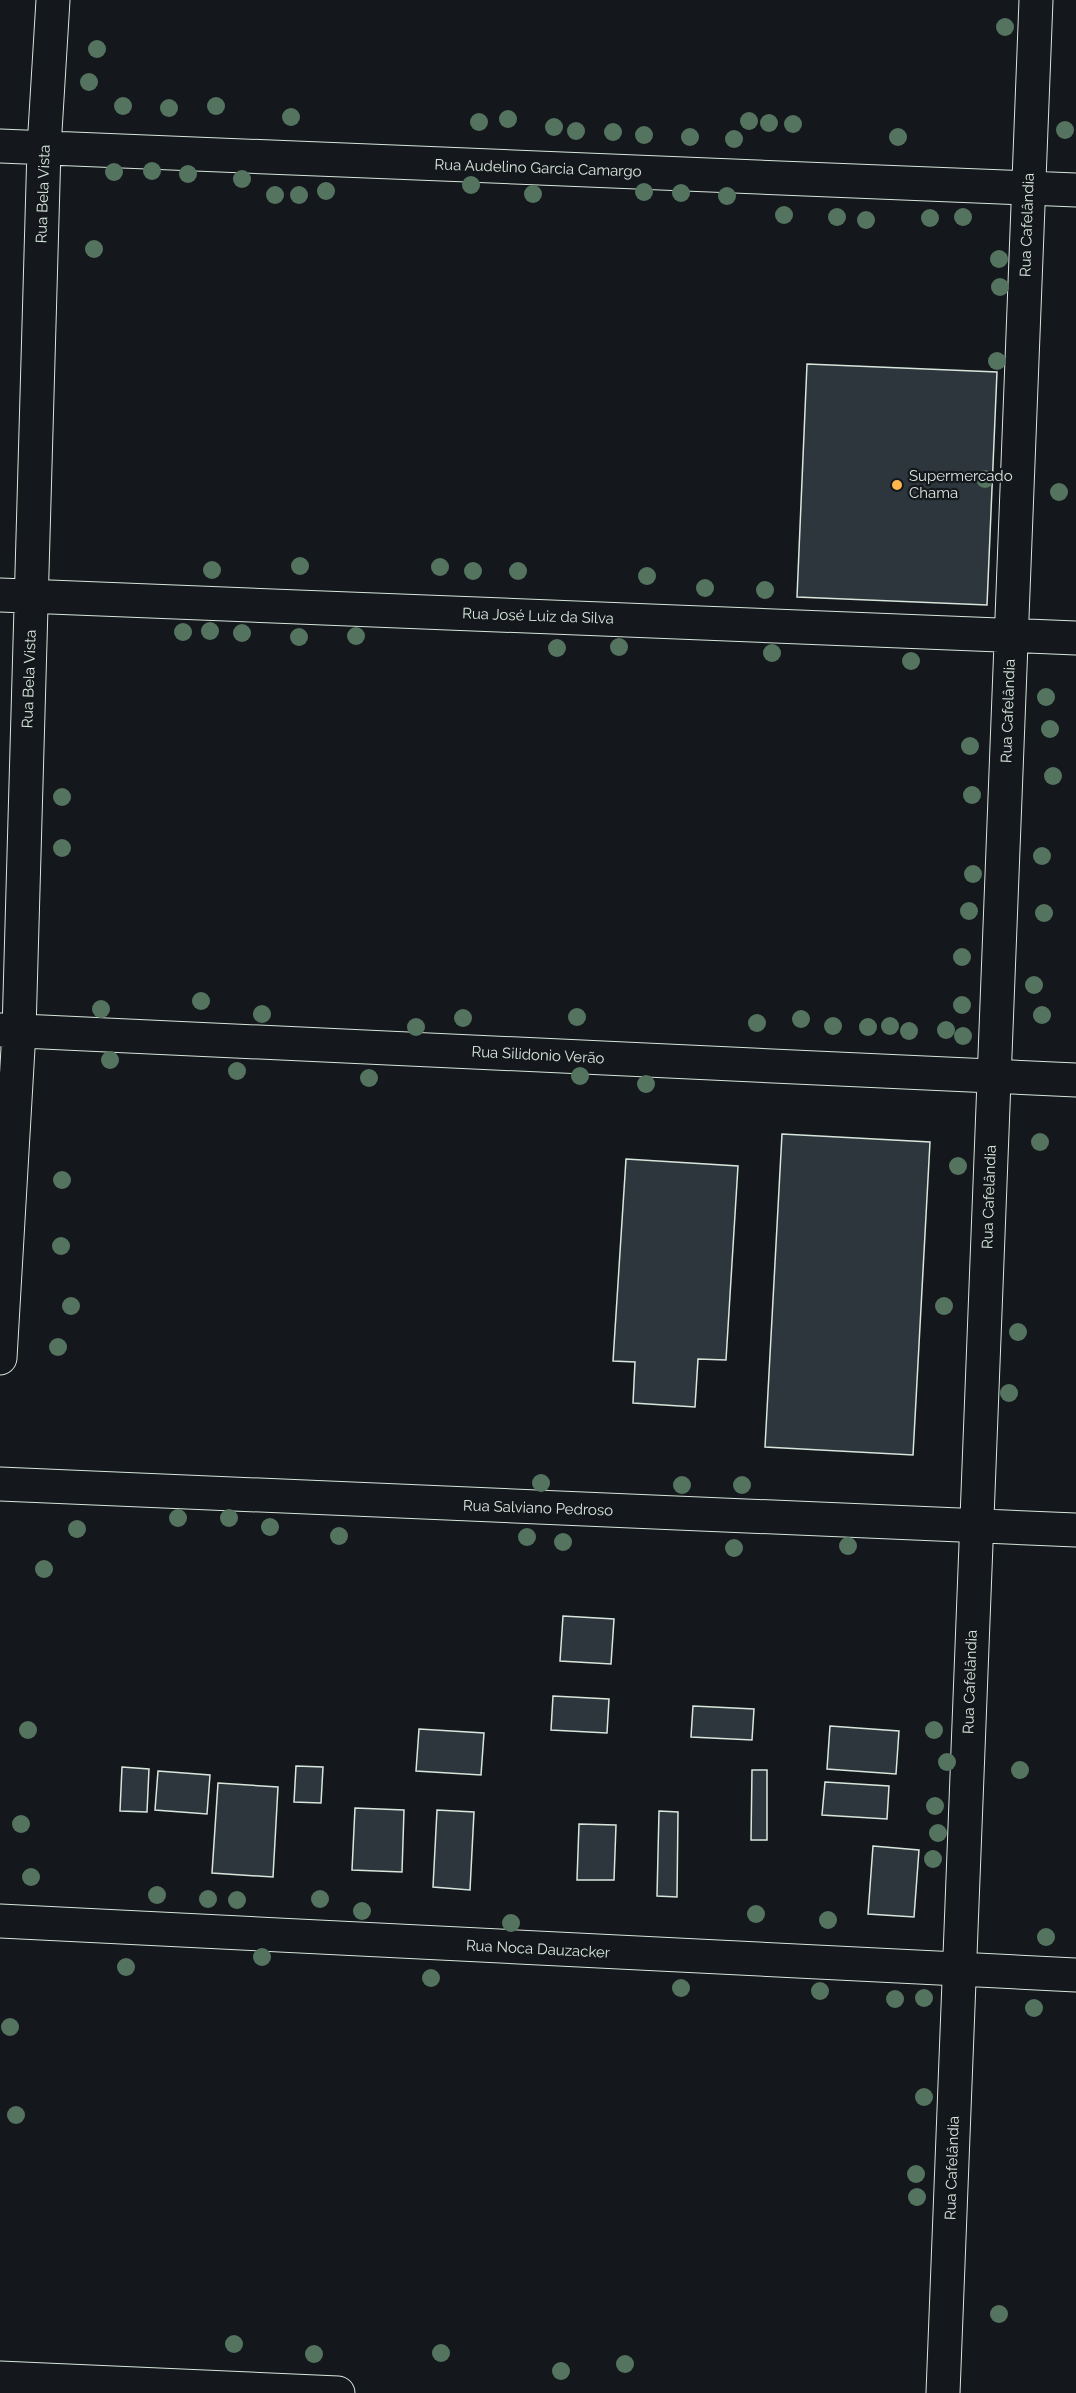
<svg xmlns="http://www.w3.org/2000/svg" width="1076" height="2393" font-family="Raleway,sans-serif">
<style>
.building{fill:#2c363c;stroke:#d8e6dc;stroke-width:1.5}
.lines{fill:none;stroke-linecap:round;stroke-linejoin:round}
.minor-casing{stroke:#d8e6dc;stroke-width:35}
.minor{stroke:#14181c;stroke-width:33}
.tree{fill:#55745f}
.poi-dot{fill:#ffb74d;stroke:#14181c;stroke-width:2}
.labels{text-anchor:middle;dominant-baseline:central;stroke-width:4.5;stroke-linejoin:round;paint-order:stroke}
.street-label{font-size:15px;fill:#d8e6dc;stroke:#14181c}
.poi-label{font-size:15px;fill:#d8e6dc;stroke:#14181c;text-anchor:start}
</style>
<rect width="100%" height="100%" fill="#14181c"/>
<!-- building -->
<path class="building" d="M807 364 997 372 987 605 797 597Z
M782 1134 930 1142 913 1455 765 1447Z
M626 1159 738 1166 726 1360 698 1359 695 1407 633 1403 635 1362 613 1361Z
M563 1616 614 1619 611 1664 560 1661Z
M553 1696 609 1699 607 1733 551 1730Z
M693 1706 754 1709 752 1740 691 1737Z
M830 1726 899 1731 896 1774 827 1769Z
M419 1729 484 1733 481 1775 416 1771Z
M296 1766 323 1767 321 1803 294 1802Z
M122 1767 149 1769 147 1812 120 1811Z
M752 1770H767V1840H751Z
M158 1771 210 1775 207 1814 155 1810Z
M825 1782 889 1786 887 1819 822 1815Z
M218 1783 278 1787 273 1877 212 1873Z
M355 1808 404 1810 402 1872 352 1870Z
M437 1810 474 1812 470 1890 433 1887Z
M659 1811 678 1812 677 1897 657 1896Z
M579 1824 616 1825 614 1880H577Z
M873 1846 919 1850 914 1917 868 1914Z"/>
<g class="lines">
<!-- minor casing -->
<g class="minor-casing">
<path id="minor" d="M0 146 1076 190
M0 595 1076 638
M0 1030 1076 1080
M0 1358 19 1031 44 148 53 0
M0 1484 1076 1530
M0 1921 1076 1975
M0 2378 338 2393
M943 2393 1036 0"/>
</g>
<!-- minor -->
<use href="#minor" class="minor"/>
</g>
<!-- trees -->
<g class="tree">
<circle cx="1005" cy="27" r="9"/>
<circle cx="97" cy="49" r="9"/>
<circle cx="89" cy="82" r="9"/>
<circle cx="123" cy="106" r="9"/>
<circle cx="216" cy="106" r="9"/>
<circle cx="169" cy="108" r="9"/>
<circle cx="291" cy="117" r="9"/>
<circle cx="508" cy="119" r="9"/>
<circle cx="749" cy="121" r="9"/>
<circle cx="479" cy="122" r="9"/>
<circle cx="769" cy="123" r="9"/>
<circle cx="793" cy="124" r="9"/>
<circle cx="554" cy="127" r="9"/>
<circle cx="1065" cy="130" r="9"/>
<circle cx="576" cy="131" r="9"/>
<circle cx="613" cy="132" r="9"/>
<circle cx="644" cy="135" r="9"/>
<circle cx="690" cy="137" r="9"/>
<circle cx="898" cy="137" r="9"/>
<circle cx="734" cy="139" r="9"/>
<circle cx="152" cy="171" r="9"/>
<circle cx="114" cy="172" r="9"/>
<circle cx="188" cy="174" r="9"/>
<circle cx="242" cy="179" r="9"/>
<circle cx="471" cy="185" r="9"/>
<circle cx="326" cy="191" r="9"/>
<circle cx="644" cy="192" r="9"/>
<circle cx="681" cy="193" r="9"/>
<circle cx="533" cy="194" r="9"/>
<circle cx="275" cy="195" r="9"/>
<circle cx="299" cy="195" r="9"/>
<circle cx="727" cy="196" r="9"/>
<circle cx="784" cy="215" r="9"/>
<circle cx="837" cy="217" r="9"/>
<circle cx="963" cy="217" r="9"/>
<circle cx="930" cy="218" r="9"/>
<circle cx="866" cy="220" r="9"/>
<circle cx="94" cy="249" r="9"/>
<circle cx="999" cy="259" r="9"/>
<circle cx="1000" cy="287" r="9"/>
<circle cx="997" cy="361" r="9"/>
<circle cx="985" cy="479" r="9"/>
<circle cx="1059" cy="492" r="9"/>
<circle cx="300" cy="566" r="9"/>
<circle cx="440" cy="567" r="9"/>
<circle cx="212" cy="570" r="9"/>
<circle cx="473" cy="571" r="9"/>
<circle cx="518" cy="571" r="9"/>
<circle cx="647" cy="576" r="9"/>
<circle cx="705" cy="588" r="9"/>
<circle cx="765" cy="590" r="9"/>
<circle cx="210" cy="631" r="9"/>
<circle cx="183" cy="632" r="9"/>
<circle cx="242" cy="633" r="9"/>
<circle cx="356" cy="636" r="9"/>
<circle cx="299" cy="637" r="9"/>
<circle cx="619" cy="647" r="9"/>
<circle cx="557" cy="648" r="9"/>
<circle cx="772" cy="653" r="9"/>
<circle cx="911" cy="661" r="9"/>
<circle cx="1046" cy="697" r="9"/>
<circle cx="1050" cy="729" r="9"/>
<circle cx="970" cy="746" r="9"/>
<circle cx="1053" cy="776" r="9"/>
<circle cx="972" cy="795" r="9"/>
<circle cx="62" cy="797" r="9"/>
<circle cx="62" cy="848" r="9"/>
<circle cx="1042" cy="856" r="9"/>
<circle cx="973" cy="874" r="9"/>
<circle cx="969" cy="911" r="9"/>
<circle cx="1044" cy="913" r="9"/>
<circle cx="962" cy="957" r="9"/>
<circle cx="1034" cy="985" r="9"/>
<circle cx="201" cy="1001" r="9"/>
<circle cx="962" cy="1005" r="9"/>
<circle cx="101" cy="1009" r="9"/>
<circle cx="262" cy="1014" r="9"/>
<circle cx="1042" cy="1015" r="9"/>
<circle cx="577" cy="1017" r="9"/>
<circle cx="463" cy="1018" r="9"/>
<circle cx="801" cy="1019" r="9"/>
<circle cx="757" cy="1023" r="9"/>
<circle cx="833" cy="1026" r="9"/>
<circle cx="890" cy="1026" r="9"/>
<circle cx="416" cy="1027" r="9"/>
<circle cx="868" cy="1027" r="9"/>
<circle cx="946" cy="1030" r="9"/>
<circle cx="909" cy="1031" r="9"/>
<circle cx="963" cy="1036" r="9"/>
<circle cx="110" cy="1060" r="9"/>
<circle cx="237" cy="1071" r="9"/>
<circle cx="580" cy="1076" r="9"/>
<circle cx="369" cy="1078" r="9"/>
<circle cx="646" cy="1084" r="9"/>
<circle cx="1040" cy="1142" r="9"/>
<circle cx="958" cy="1166" r="9"/>
<circle cx="62" cy="1180" r="9"/>
<circle cx="61" cy="1246" r="9"/>
<circle cx="71" cy="1306" r="9"/>
<circle cx="944" cy="1306" r="9"/>
<circle cx="1018" cy="1332" r="9"/>
<circle cx="58" cy="1347" r="9"/>
<circle cx="1009" cy="1393" r="9"/>
<circle cx="541" cy="1483" r="9"/>
<circle cx="682" cy="1485" r="9"/>
<circle cx="742" cy="1485" r="9"/>
<circle cx="178" cy="1518" r="9"/>
<circle cx="229" cy="1518" r="9"/>
<circle cx="270" cy="1527" r="9"/>
<circle cx="77" cy="1529" r="9"/>
<circle cx="339" cy="1536" r="9"/>
<circle cx="527" cy="1537" r="9"/>
<circle cx="563" cy="1542" r="9"/>
<circle cx="848" cy="1546" r="9"/>
<circle cx="734" cy="1548" r="9"/>
<circle cx="44" cy="1569" r="9"/>
<circle cx="28" cy="1730" r="9"/>
<circle cx="934" cy="1730" r="9"/>
<circle cx="947" cy="1762" r="9"/>
<circle cx="1020" cy="1770" r="9"/>
<circle cx="935" cy="1806" r="9"/>
<circle cx="21" cy="1824" r="9"/>
<circle cx="938" cy="1833" r="9"/>
<circle cx="933" cy="1859" r="9"/>
<circle cx="31" cy="1877" r="9"/>
<circle cx="157" cy="1895" r="9"/>
<circle cx="208" cy="1899" r="9"/>
<circle cx="320" cy="1899" r="9"/>
<circle cx="237" cy="1900" r="9"/>
<circle cx="362" cy="1911" r="9"/>
<circle cx="756" cy="1914" r="9"/>
<circle cx="828" cy="1920" r="9"/>
<circle cx="511" cy="1923" r="9"/>
<circle cx="1046" cy="1937" r="9"/>
<circle cx="262" cy="1957" r="9"/>
<circle cx="126" cy="1967" r="9"/>
<circle cx="431" cy="1978" r="9"/>
<circle cx="681" cy="1988" r="9"/>
<circle cx="820" cy="1991" r="9"/>
<circle cx="924" cy="1998" r="9"/>
<circle cx="895" cy="1999" r="9"/>
<circle cx="1034" cy="2008" r="9"/>
<circle cx="10" cy="2027" r="9"/>
<circle cx="924" cy="2097" r="9"/>
<circle cx="16" cy="2115" r="9"/>
<circle cx="916" cy="2174" r="9"/>
<circle cx="917" cy="2197" r="9"/>
<circle cx="999" cy="2314" r="9"/>
<circle cx="234" cy="2344" r="9"/>
<circle cx="441" cy="2353" r="9"/>
<circle cx="314" cy="2354" r="9"/>
<circle cx="625" cy="2364" r="9"/>
<circle cx="561" cy="2371" r="9"/>
</g>
<!-- markers -->
<circle class="poi-dot" cx="897" cy="485" r="6"/>
<g class="labels">
<!-- street labels -->
<g class="street-label">
<text transform="translate(538 168) rotate(2)">Rua Audelino Garcia Camargo</text>
<text transform="translate(43 194) rotate(-88)">Rua Bela Vista</text>
<text transform="translate(1027 225) rotate(-88)">Rua Cafelândia</text>
<text transform="translate(538 616) rotate(2)">Rua José Luiz da Silva</text>
<text transform="translate(29 679) rotate(-88)">Rua Bela Vista</text>
<text transform="translate(1008 711) rotate(-88)">Rua Cafelândia</text>
<text transform="translate(538 1055) rotate(3)">Rua Silidonio Verão</text>
<text transform="translate(989 1197) rotate(-88)">Rua Cafelândia</text>
<text transform="translate(538 1508) rotate(2)">Rua Salviano Pedroso</text>
<text transform="translate(970 1682) rotate(-88)">Rua Cafelândia</text>
<text transform="translate(538 1949) rotate(3)">Rua Noca Dauzacker</text>
<text transform="translate(952 2168) rotate(-88)">Rua Cafelândia</text>
</g>
<!-- poi labels -->
<g class="poi-label">
<text x="909" y="476">Supermercado<tspan x="909" dy="17">Chama</tspan></text>
</g>
</g>
</svg>
